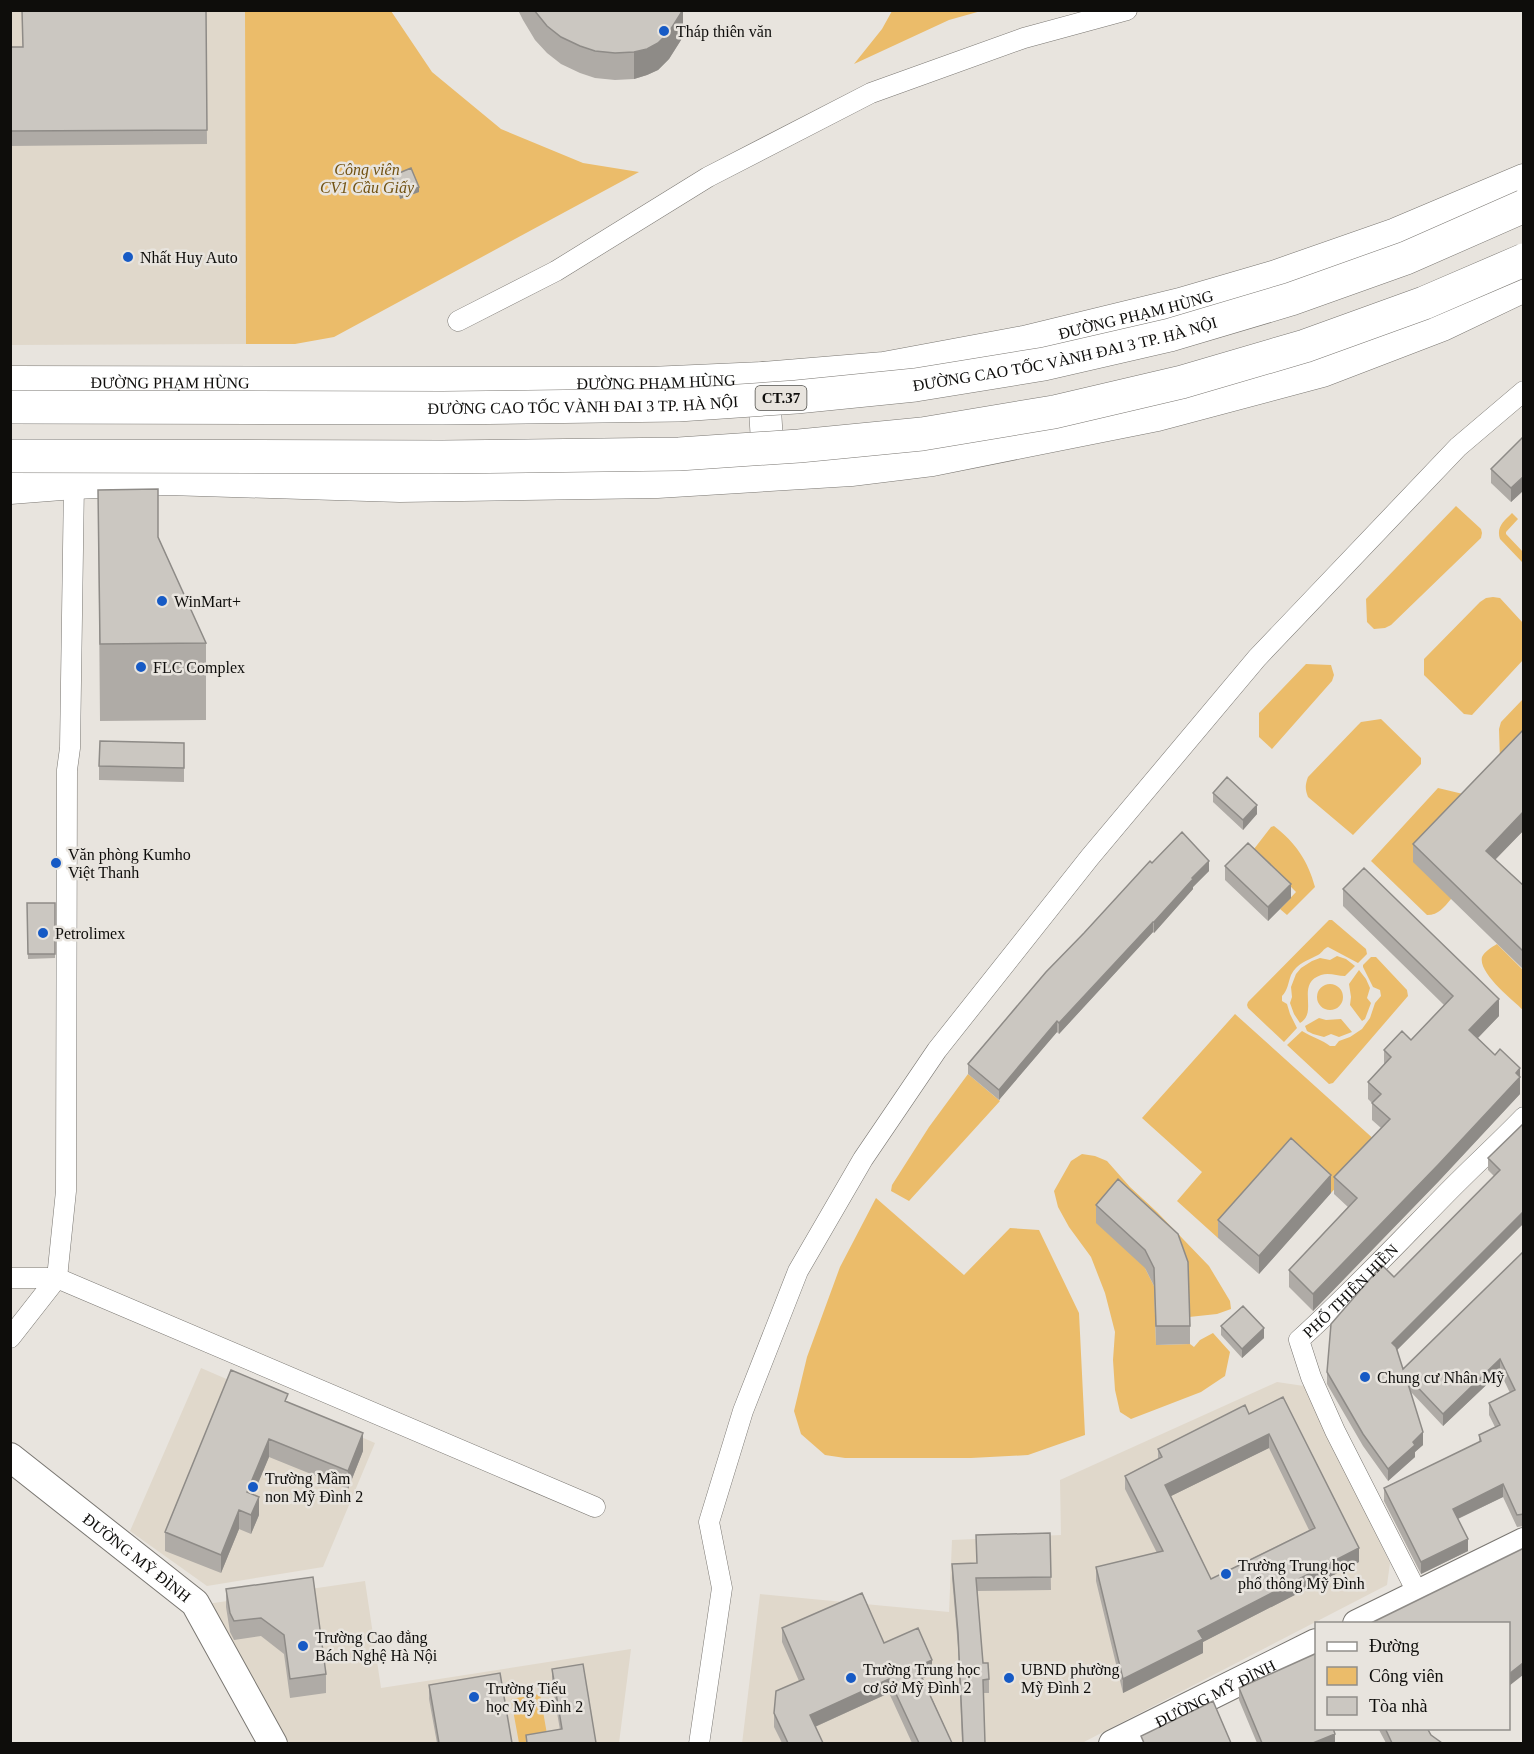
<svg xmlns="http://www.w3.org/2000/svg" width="1534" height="1754" font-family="'Times New Roman',serif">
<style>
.built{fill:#e0d8cb}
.green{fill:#ebbc6a}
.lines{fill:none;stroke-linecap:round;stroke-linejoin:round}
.street-casing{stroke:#797671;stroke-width:21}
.secondary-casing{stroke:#797671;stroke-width:30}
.primary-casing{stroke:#797671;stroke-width:33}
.street{stroke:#fff;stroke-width:20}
.secondary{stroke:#fff;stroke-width:28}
.primary{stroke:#fff;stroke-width:32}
.highway-bridge-casing{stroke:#797671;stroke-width:34;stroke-linecap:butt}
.highway-bridge{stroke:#fff;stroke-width:33}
.wall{fill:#afaba6;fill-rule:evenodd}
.shaded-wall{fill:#8e8b87}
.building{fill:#cbc7c1;stroke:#8e8b87;stroke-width:1.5;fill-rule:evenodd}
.poi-dot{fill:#165ac5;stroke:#e8e4de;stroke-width:2}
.labels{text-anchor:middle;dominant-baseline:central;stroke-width:5;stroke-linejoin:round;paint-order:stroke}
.shield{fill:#e8e4de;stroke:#4f4e4a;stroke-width:1.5}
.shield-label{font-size:15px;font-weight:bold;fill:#0e0d0b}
.poi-label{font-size:16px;fill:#0e0d0b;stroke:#e8e4de;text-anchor:start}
.park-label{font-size:16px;font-style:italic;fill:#715212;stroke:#e8e4de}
.street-label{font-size:16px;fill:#0e0d0b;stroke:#e8e4de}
</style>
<rect width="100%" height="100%" fill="#e8e4de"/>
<!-- built -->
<path class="built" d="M10 11H245L246 344 11 345Z
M201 1368 375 1443 323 1567 207 1586 130 1531Z
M1277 1382 1304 1386 1390 1563 1387 1585 1082 1743 742 1744 760 1594 949 1612 952 1540 1061 1535 1060 1480Z
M365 1581 381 1688 631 1649 619 1743H289L207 1604Z"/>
<!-- green -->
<path class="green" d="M245 11H391L432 72 501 129 583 163 639 172 334 337 295 344H246Z
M892 11V10L981 11 949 20 854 64 882 29Z
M1456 506 1481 529 1482 533 1481 538 1391 625 1385 628 1374 629 1367 622 1366 599Z
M1512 513 1518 519 1506 532V534L1523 552 1522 562 1500 539C1496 527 1504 521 1512 513Z
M1493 597 1500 598 1523 623V660L1472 715 1464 714 1424 675V659L1480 602 1486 598Z
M1306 664 1331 665 1334 675 1332 681 1272 749 1259 737V713Z
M1523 699V746L1500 761 1499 729 1501 722Z
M1381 719 1421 758V764L1353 835 1308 797C1305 789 1305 785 1308 777L1358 725 1361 722Z
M1438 788 1463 794 1451 899C1444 907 1439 915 1427 915L1371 861Z
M1274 826C1296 843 1308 861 1315 887L1287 915 1280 909 1296 892 1254 849 1271 827Z
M1329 920H1332L1366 949 1367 954 1358 963 1328 947C1323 949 1323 952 1318 955 1307 961 1297 963 1291 975 1288 983 1288 990 1282 996V1001L1287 1004 1290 1014 1297 1028 1284 1042 1248 1008 1247 1005 1248 1002Z
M1497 944 1523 970V1010C1513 1000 1478 973 1482 957 1484 952 1492 947 1497 944Z
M1337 956 1346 959 1355 966 1345 976C1337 976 1329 972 1321 975 1295 984 1319 1012 1300 1023L1294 1014 1290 1003 1292 997 1291 987 1296 974 1301 968 1312 961 1320 958 1330 960Z
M1371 957H1376L1407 990 1408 996 1333 1083 1329 1084 1287 1045 1302 1031C1311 1037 1323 1040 1330 1046H1335L1339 1041 1350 1037 1362 1029 1370 1018 1375 1003 1381 996 1380 990 1373 987 1363 967V965Z
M1359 970 1366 979 1370 988 1367 998 1371 1003 1365 1019 1362 1021 1350 1005 1351 997 1349 984Z
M1317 997a13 13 0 1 1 26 0a13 13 0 1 1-26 0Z
M1235 1014 1377 1142 1331 1193 1291 1157 1218 1238 1177 1201 1202 1172 1142 1118Z
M1319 1018 1326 1020 1341 1019 1352 1032 1339 1037 1331 1034 1324 1037 1313 1034 1307 1031 1305 1026Z
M968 1074 1000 1101 909 1201 891 1191 892 1185 929 1127Z
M1082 1154 1095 1156 1107 1161 1130 1187 1157 1212 1209 1266 1230 1301 1231 1309 1217 1314 1189 1317 1145 1268 1154 1286 1156 1345 1190 1344 1194 1347 1200 1340 1213 1333 1230 1352 1225 1376 1201 1392 1131 1419 1120 1412 1115 1390 1113 1360 1115 1332 1105 1293 1091 1257 1069 1227 1058 1207 1054 1191 1071 1161Z
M876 1198 964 1275 1010 1228 1039 1230 1079 1313 1085 1435 1028 1455 971 1458H845L825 1455 801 1434 794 1411 807 1357 840 1267Z
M540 1694 548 1740 519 1743 511 1699Z"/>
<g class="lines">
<!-- street casing -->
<g class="street-casing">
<g id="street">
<path d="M458 321 556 271 708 177 871 93 1024 38 1127 10"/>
<path d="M10 1278H57L595 1507"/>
<path d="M10 1338 57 1278 66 1191 67 770 70 748 74 483"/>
<path id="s1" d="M1418 1594 1335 1431 1311 1377 1299 1340C1349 1295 1395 1246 1442 1198 1469 1170 1497 1145 1524 1117"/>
<path d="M699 1744 722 1588 709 1522 743 1411 798 1271 863 1159 937 1050 1090 857 1257 658 1458 447 1524 391"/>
</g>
</g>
<!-- secondary casing -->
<g class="secondary-casing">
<g id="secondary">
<path id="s2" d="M10 1457 195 1603 273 1744"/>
<path d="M1357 1624 1524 1542"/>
<path id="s3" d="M1113 1744 1316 1643"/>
</g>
</g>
<!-- primary casing -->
<g class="primary-casing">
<g id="primary">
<path d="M763 378 769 473"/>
<path id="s4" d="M10 382 650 383 763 378 884 368 1024 342 1180 304 1276 276 1396 234 1524 180"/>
<path d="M10 488 74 483 168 479 400 486 657 482 851 470 932 460 1157 415 1322 371 1442 325 1524 286"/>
</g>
</g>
<!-- street -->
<use href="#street" class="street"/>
<!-- secondary -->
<use href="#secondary" class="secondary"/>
<!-- primary -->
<use href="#primary" class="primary"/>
<!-- highway-bridge casing -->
<g class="highway-bridge-casing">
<g id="highway-bridge">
<path id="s5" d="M10 407 443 408 678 405 796 397 915 385 1044 364 1170 335 1291 299 1406 258 1524 206"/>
<path d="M10 456 442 457 679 454 799 446 922 434 1054 412 1182 382 1305 346 1424 303 1524 260"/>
</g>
</g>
<!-- highway-bridge -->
<use href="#highway-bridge" class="highway-bridge"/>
</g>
<!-- wall -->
<path class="wall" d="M206 10 207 144 10 146V47H23Z
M518 10H683V32L681 40 669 59 658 70 647 75 634 79 615 80 595 78 580 73 561 64 547 53 535 40 523 20Z
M392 176 419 192 400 199 392 180Z
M1524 436V490L1511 502 1491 483V469Z
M98 490 158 537 206 643V720L100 721Z
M1524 729V830L1495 860 1524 886V970L1413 862V844Z
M184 743V782L99 780V766Z
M1213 793 1257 814 1243 830 1213 802Z
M1152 863 1209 871 1193 887V889L1154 933 1153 932 1059 1034 1057 1032 999 1100 968 1074V1064L1084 933Z
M1225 866 1291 898 1268 921 1225 880Z
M1343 889 1499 1016 1478 1038 1495 1055 1520 1068V1094L1438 1182 1313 1311 1289 1287V1270L1348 1207 1334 1194V1177L1381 1128 1372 1120V1103L1368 1099V1082L1384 1065V1050L1411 1040 1444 1005 1343 906Z
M27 903H55V958L28 959Z
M1524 1123V1223L1397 1350 1403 1369 1524 1251V1526L1517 1527 1503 1497 1458 1519 1468 1551 1421 1574 1384 1501V1488L1479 1442V1435L1495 1427 1489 1415V1403L1510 1393 1500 1372 1443 1426 1411 1392 1423 1445 1415 1452V1457L1388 1481 1363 1446 1327 1384V1372L1394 1277 1494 1176 1488 1170V1158Z
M1118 1179 1190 1326V1344L1156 1345 1154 1286 1145 1268 1096 1223V1205Z
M1331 1193 1259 1274 1218 1238V1220Z
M1221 1326 1264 1338 1242 1358 1221 1335Z
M1283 1397 1359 1562 1203 1642V1653L1123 1693 1096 1581V1567L1157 1553 1125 1489V1476L1158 1459V1449L1249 1414ZM1269 1448 1309 1530 1211 1579 1171 1496Z
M288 1402 363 1451 348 1489 269 1457 253 1494 259 1515 251 1534 239 1529 221 1573 165 1551V1532Z
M1050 1533 1051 1590 977 1591 983 1663 989 1679V1693H983L985 1743H962L958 1647 952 1578V1564L977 1563Z
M313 1577 326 1674V1693L290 1698 284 1654 261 1636 234 1640 230 1632 226 1607V1589Z
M782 1628 884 1643 932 1674 923 1678 952 1743H912L889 1693 815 1727 823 1743H782L774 1727V1713L799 1681 782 1642Z
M552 1669 596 1743H526V1735L560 1730 552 1683Z
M429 1685 512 1743H437L429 1699Z
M1239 1688 1317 1728 1335 1743H1257L1239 1700Z
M1378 1728H1427L1431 1735 1442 1743H1386Z"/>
<!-- shaded-wall -->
<path class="shaded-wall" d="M682 10H683V32L681 40 669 59 658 70 647 75 634 79V52Z
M419 187V192L400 199V195Z
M1524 476V490L1511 502V488Z
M1257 805V814L1243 830V820Z
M1524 811V830L1486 869V851Z
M1209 861V871L1193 887V889L1154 933V922L1192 878Z
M1291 884V898L1268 921V907Z
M1153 922V932L1059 1034V1023Z
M1499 999V1016L1469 1047V1030Z
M1057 1021V1032L999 1100V1090Z
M1520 1068V1094L1438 1182 1313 1311V1294Z
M1331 1175V1193L1259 1274V1256Z
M1524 1211V1223L1392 1355V1343Z
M1264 1328V1338L1242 1358V1349Z
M1500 1359V1372L1443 1426V1414Z
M1423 1432V1445L1415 1452V1457L1388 1481V1469Z
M363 1433V1451L348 1489V1471Z
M1269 1434V1448L1165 1499V1485Z
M269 1439V1457L247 1510V1492Z
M1503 1484V1497L1453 1521V1509Z
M259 1497V1515L251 1534V1515Z
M239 1510V1529L221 1573V1555Z
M1468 1539V1551L1421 1574V1562Z
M1359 1548V1562L1203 1642V1653L1123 1693V1679L1198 1631Z
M932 1660V1674L917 1681V1667Z
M1523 1663V1675L1509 1686V1674Z
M889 1679V1693L810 1729V1715Z
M1335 1734V1743H1313Z"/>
<!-- building -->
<path class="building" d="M22 10H206L207 130 10 131V47H23Z
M534 10H682L681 13 669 32 658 43 647 49 634 52 615 53 595 51 580 46 561 37 547 26Z
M411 168 419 187 400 195 392 176Z
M1524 436V476L1511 488 1491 469Z
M158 489V537L206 643 100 644 98 490Z
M1524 729V811L1486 851 1524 886V952L1413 844Z
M100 741 184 743V768L99 766Z
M1227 777 1257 805 1243 820 1213 793Z
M1182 832 1209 861 1192 878 1193 879 1154 922H1153L1059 1023 1057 1021 999 1090 968 1064 1046 972 1084 933 1150 861 1152 863Z
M1248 843 1291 884 1268 907 1225 866Z
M1364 868 1499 999 1469 1030 1495 1055 1500 1049 1520 1068 1516 1073 1520 1077 1438 1165 1313 1294 1289 1270 1357 1198 1334 1177 1390 1119 1372 1103 1381 1094 1368 1082 1391 1057 1384 1050 1402 1031 1411 1040 1453 996 1343 889Z
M27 903H55V954H28Z
M1524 1123V1211L1392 1343 1396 1347 1403 1369 1524 1251V1514L1517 1515 1503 1484 1453 1509 1468 1539 1421 1562 1384 1488 1481 1441 1479 1435 1500 1425 1489 1403 1515 1390 1500 1359 1443 1414 1405 1374 1423 1432 1413 1442 1415 1445 1388 1469 1363 1434 1327 1372 1331 1324 1382 1265 1394 1277 1500 1170 1488 1158Z
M1291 1138 1331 1175 1259 1256 1218 1220Z
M1118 1179 1178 1234 1188 1262 1190 1326H1156L1154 1268 1145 1250 1096 1205Z
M1243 1306 1264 1328 1242 1349 1221 1326Z
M231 1370 288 1394 285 1401 363 1433 348 1471 269 1439 247 1492 259 1497 251 1515 239 1510 221 1555 165 1532Z
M1283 1397 1359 1548 1198 1631 1203 1639 1123 1679 1096 1567 1163 1551 1125 1476 1162 1457 1158 1449 1245 1405 1249 1414ZM1269 1434 1315 1528 1211 1579 1165 1485Z
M1050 1533 1051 1577 976 1578 983 1663H988L989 1679 983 1680 985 1743H963L958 1633 952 1564 977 1563 976 1535Z
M1524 1548V1664L1523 1663 1509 1674V1623H1371Z
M313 1577 326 1674 290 1679 284 1635 261 1618 234 1621 230 1613 226 1589Z
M862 1593 884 1643 918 1628 932 1660 917 1667 952 1743H919L889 1679 810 1715 823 1743H788L774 1713 776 1691 804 1679 782 1628Z
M1317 1653V1728H1333L1335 1734 1313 1743H1262L1239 1688Z
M583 1664 596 1743H527L526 1735 562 1729 552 1669Z
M500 1673 512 1743H439L429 1685Z
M1213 1701 1231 1743H1144L1141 1736Z
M1385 1728H1427L1431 1735 1442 1743H1392Z"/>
<!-- markers -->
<g class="poi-dot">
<circle cx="664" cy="31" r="6"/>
<circle cx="128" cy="257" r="6"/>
<circle cx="162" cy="601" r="6"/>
<circle cx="141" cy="667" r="6"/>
<circle cx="56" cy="863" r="6"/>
<circle cx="43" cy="933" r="6"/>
<circle cx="1365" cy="1377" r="6"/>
<circle cx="253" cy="1487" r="6"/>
<circle cx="1226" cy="1574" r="6"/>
<circle cx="303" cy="1646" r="6"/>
<circle cx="851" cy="1678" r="6"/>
<circle cx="1009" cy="1678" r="6"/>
<circle cx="474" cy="1697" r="6"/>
</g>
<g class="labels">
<!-- shield labels -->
<rect class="shield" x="755.5" y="386" width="51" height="24" rx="4.5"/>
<g class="shield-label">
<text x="781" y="398">CT.37</text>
</g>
<!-- poi labels -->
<g class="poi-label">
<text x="676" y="31">Tháp thiên văn</text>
<text x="140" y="257">Nhất Huy Auto</text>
<text x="174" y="601">WinMart+</text>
<text x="153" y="667">FLC Complex</text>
<text x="68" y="854">Văn phòng Kumho<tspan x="68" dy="18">Việt Thanh</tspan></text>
<text x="55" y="933">Petrolimex</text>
<text x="1377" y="1377">Chung cư Nhân Mỹ</text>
<text x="265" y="1478">Trường Mầm<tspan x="265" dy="18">non Mỹ Đình 2</tspan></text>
<text x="1238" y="1565">Trường Trung học<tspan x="1238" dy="18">phổ thông Mỹ Đình</tspan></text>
<text x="315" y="1637">Trường Cao đẳng<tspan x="315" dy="18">Bách Nghệ Hà Nội</tspan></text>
<text x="863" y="1669">Trường Trung học<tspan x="863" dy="18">cơ sở Mỹ Đình 2</tspan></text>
<text x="1021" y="1669">UBND phường<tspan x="1021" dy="18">Mỹ Đình 2</tspan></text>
<text x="486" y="1688">Trường Tiểu<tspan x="486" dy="18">học Mỹ Đình 2</tspan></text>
</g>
<!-- park labels -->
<g class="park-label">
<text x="367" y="169">Công viên<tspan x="367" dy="18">CV1 Cầu Giấy</tspan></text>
</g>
<!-- street labels -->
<g class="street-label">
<text stroke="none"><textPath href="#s4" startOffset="1132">ĐƯỜNG PHẠM HÙNG</textPath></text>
<text stroke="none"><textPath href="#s5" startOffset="1059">ĐƯỜNG CAO TỐC VÀNH ĐAI 3 TP. HÀ NỘI</textPath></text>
<text stroke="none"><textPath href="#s4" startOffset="160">ĐƯỜNG PHẠM HÙNG</textPath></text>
<text stroke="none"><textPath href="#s4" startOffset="646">ĐƯỜNG PHẠM HÙNG</textPath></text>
<text stroke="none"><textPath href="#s5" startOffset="573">ĐƯỜNG CAO TỐC VÀNH ĐAI 3 TP. HÀ NỘI</textPath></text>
<text stroke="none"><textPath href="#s1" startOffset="352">PHỐ THIÊN HIỀN</textPath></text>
<text stroke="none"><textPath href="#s2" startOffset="162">ĐƯỜNG MỸ ĐÌNH</textPath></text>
<text stroke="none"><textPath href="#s3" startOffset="114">ĐƯỜNG MỸ ĐÌNH</textPath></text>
</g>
</g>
<!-- border -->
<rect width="1534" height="1754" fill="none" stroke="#0e0d0b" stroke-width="24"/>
<!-- legend -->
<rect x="1315" y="1622" width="195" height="108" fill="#e8e4de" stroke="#918e8a" stroke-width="1.5"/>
<rect x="1327" y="1642" width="30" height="9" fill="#ffffff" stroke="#918e8a" stroke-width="1.5"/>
<text x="1369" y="1652" font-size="18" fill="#0e0d0b">Đường</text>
<rect x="1327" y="1667" width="30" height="18" fill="#ebbc6a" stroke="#918e8a" stroke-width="1.5"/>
<text x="1369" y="1682" font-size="18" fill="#0e0d0b">Công viên</text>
<rect x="1327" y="1697" width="30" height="18" fill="#cbc7c1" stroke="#918e8a" stroke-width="1.5"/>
<text x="1369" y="1712" font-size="18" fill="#0e0d0b">Tòa nhà</text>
</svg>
